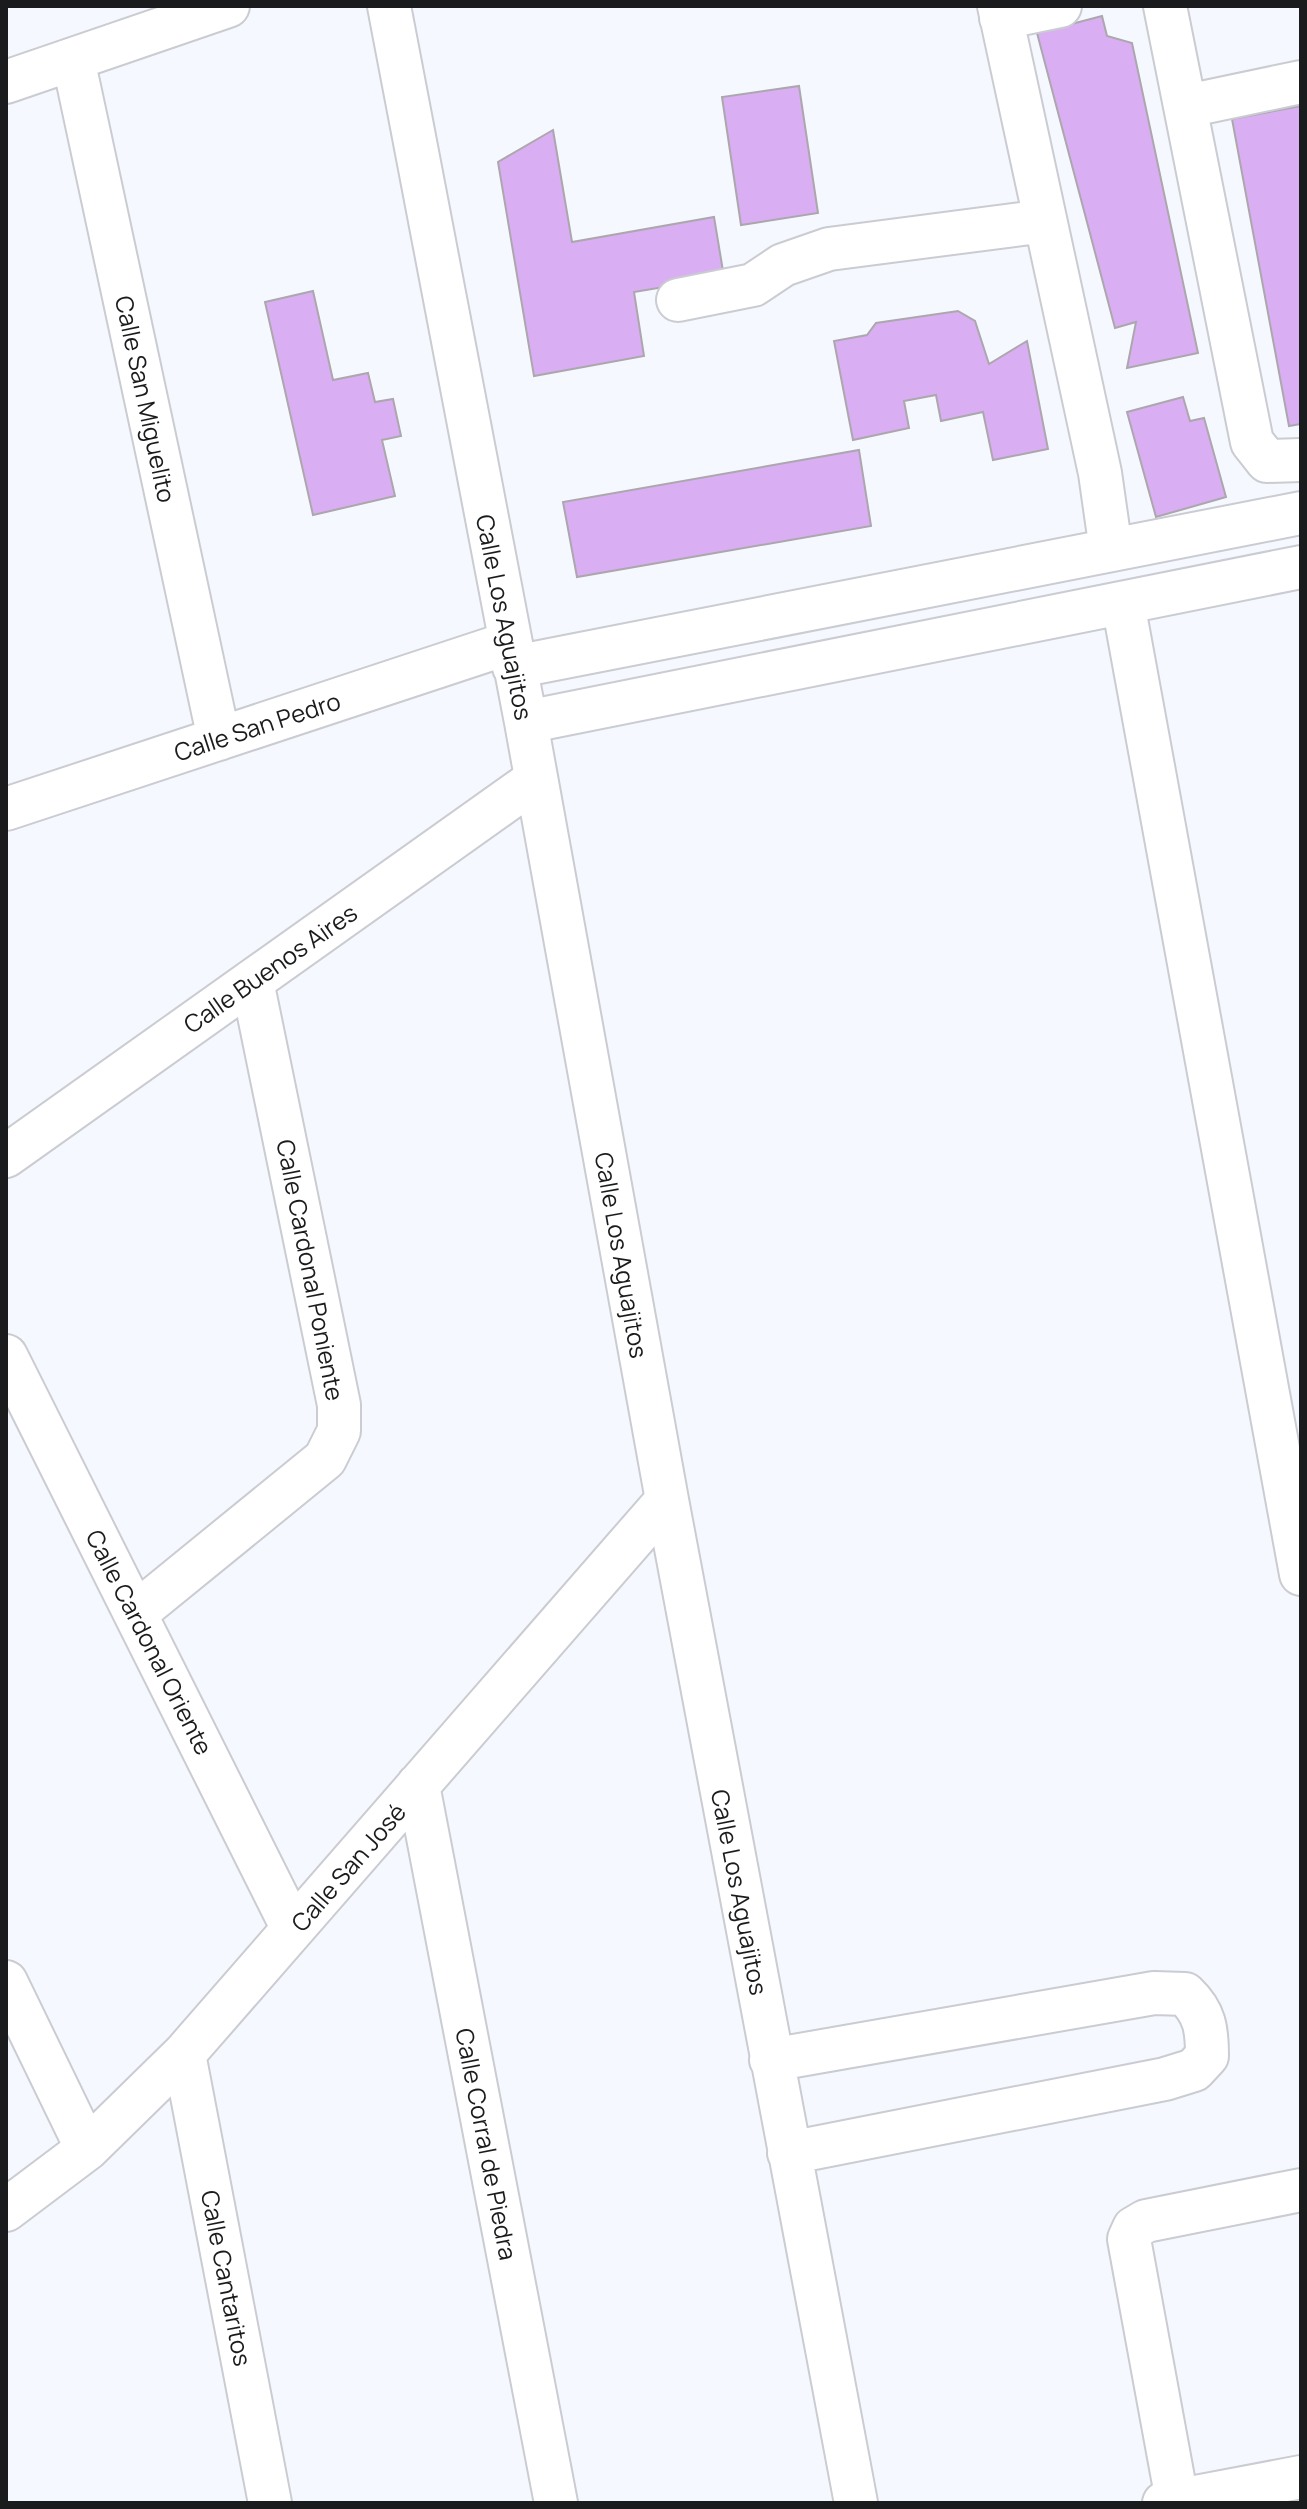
<svg xmlns="http://www.w3.org/2000/svg" width="1307" height="2509" font-family="Manrope,sans-serif">
<style>
.building{fill:#daaef2;stroke:#aba7ad;stroke-width:2}
.lines{fill:none;stroke-linecap:round;stroke-linejoin:round}
.minor-casing{stroke:#caccd2;stroke-width:46}
.minor{stroke:#fff;stroke-width:42}
.labels{text-anchor:middle;dominant-baseline:central;stroke-width:6;stroke-linejoin:round;paint-order:stroke}
.street-label{font-size:24px;fill:#1a1b1d;stroke:#fff}
</style>
<rect width="100%" height="100%" fill="#f6f8ff"/>
<!-- building -->
<path class="building" d="M1102 16 1107 36 1132 43 1198 353 1127 368 1136 322 1115 328 1037 33Z
M799 86 818 213 741 225 722 97Z
M1301 106V424L1289 426 1232 119Z
M553 130 572 242 714 217 724 277 634 292 644 356 534 376 498 162Z
M313 291 333 380 368 373 375 402 393 399 401 436 382 440 395 496 313 515 265 302Z
M958 311 975 321 989 364 1027 341 1048 449 993 460 983 412 941 421 936 395 904 401 909 428 853 440 834 341 867 335 876 323Z
M1183 397 1190 421 1204 418 1226 497 1156 517 1127 412Z
M859 450 871 526 577 577 563 502Z"/>
<g class="lines">
<!-- minor casing -->
<g class="minor-casing">
<path id="minor" d="M389 6 526 722 667 1500 856 2503
M999 6 1100 473 1111 550
M1165 6 1252 442 1267 461 1301 460
M1001 18 1060 6
M73 59 219 739
M6 82 228 6
M1187 106 1301 82
M678 300 753 285 783 265 829 249 1045 221
M1123 603 1301 1574
M514 667 1301 513
M526 722 1301 567
M6 809 509 643
M6 1156 535 780
M6 1356 293 1929
M136 1613 325 1459 339 1431V1405L252 981
M418 1785 556 2503
M6 1982 87 2149
M184 2054 270 2503
M771 2060 1154 1993 1185 1994C1205 2013 1207 2029 1207 2056L1194 2070 1165 2079 789 2153
M6 2210 87 2149 184 2054 667 1500
M1177 2500 1129 2239 1134 2228 1146 2221 1301 2190
M1164 2503 1301 2477"/>
</g>
<!-- minor -->
<use href="#minor" class="minor"/>
</g>
<g class="labels">
<!-- street labels -->
<g class="street-label">
<text transform="translate(146 399) rotate(78)">Calle San Miguelito</text>
<text transform="translate(505 617) rotate(79)">Calle Los Aguajitos</text>
<text transform="translate(257 726) rotate(-18)">Calle San Pedro</text>
<text transform="translate(270 968) rotate(-35)">Calle Buenos Aires</text>
<text transform="translate(622 1255) rotate(80)">Calle Los Aguajitos</text>
<text transform="translate(311 1270) rotate(79)">Calle Cardonal Poniente</text>
<text transform="translate(150 1642) rotate(63)">Calle Cardonal Oriente</text>
<text transform="translate(348 1867) rotate(-49)">Calle San José</text>
<text transform="translate(740 1892) rotate(79)">Calle Los Aguajitos</text>
<text transform="translate(487 2144) rotate(79)">Calle Corral de Piedra</text>
<text transform="translate(227 2278) rotate(79)">Calle Cantaritos</text>
</g>
</g>
<!-- border -->
<rect width="1307" height="2509" fill="none" stroke="#1a1b1d" stroke-width="16"/>
</svg>
